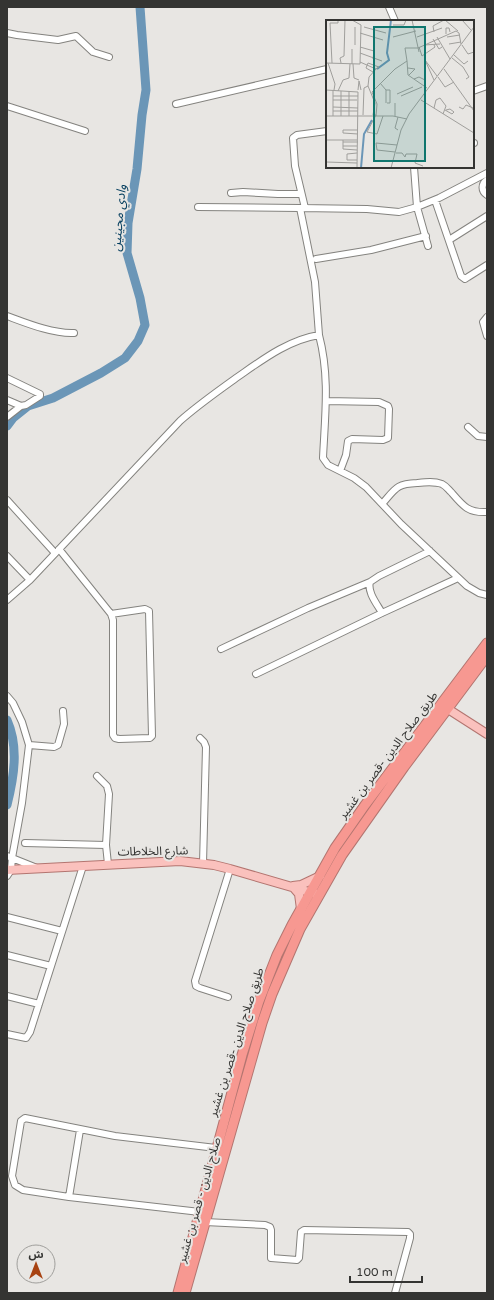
<svg xmlns="http://www.w3.org/2000/svg" width="494" height="1300" font-family="'Varela Round','Noto Sans Arabic',sans-serif">
<style>
.lines{fill:none;stroke-linecap:round;stroke-linejoin:round}
.river{stroke:#6b96b7;stroke-width:9}
.minor-casing{stroke:#84837f;stroke-width:8}
.major-casing{stroke:#b37570;stroke-width:10}
.highway-casing{stroke:#b37570;stroke-width:11}
.minor{stroke:#fff;stroke-width:6}
.major{stroke:#fac1bd;stroke-width:8}
.highway{stroke:#f79891;stroke-width:9}
.labels{text-anchor:middle;dominant-baseline:central;stroke-width:4;stroke-linejoin:round;paint-order:stroke}
.street-label{font-size:12px;fill:#343432;stroke:#e8e6e3}
.water-label{font-size:13px;font-style:italic;fill:#013b5c;stroke:#e8e6e3}
.inset-river{fill:none;stroke:#6b96b7;stroke-width:2}
.inset-road{fill:none;stroke:#a09f9c;stroke-width:1}
.view{fill:#0f766e;fill-opacity:0.15;stroke:#0f766e;stroke-width:2}
.inset-edge{fill:none;stroke:#343432;stroke-width:2}
</style>
<rect width="100%" height="100%" fill="#e8e6e3"/>
<g class="lines">
<!-- river -->
<path class="river" d="M7 426 13 418 28 406 53 398 101 373 125 358 138 341 145 325 140 298 127 253 128 223 137 169 142 115 146 90 140 7
M7 720C19 747 14 777 7 805"/>
<!-- minor casing -->
<g class="minor-casing">
<path id="minor" d="M389 7 395 21
M7 33 17 35 58 40 76 36 93 52 109 57
M473 91 487 86
M176 104 327 69
M7 106 85 131
M473 143H474
M414 167 417 207 428 246
M487 180C481 184 481 191 487 195
M231 193 243 192 278 194H301
M435 200 461 276 465 279 468 277 487 265
M198 207 300 208
M305 208 295 166 293 138 297 135 327 131
M449 240 487 216
M316 259 371 250 426 236
M7 316C26 323 53 334 74 333
M487 317 483 322 487 336
M319 335C330 377 325 415 323 458L328 465 354 478 366 487 401 524 467 586 479 593 487 595
M7 378 40 394V396L26 405 21 406
M7 400 21 406 7 417
M326 401 379 402 388 406 389 409 388 438 383 440 352 439 348 441 346 455 340 471
M468 427 478 436 487 437
M7 500 55 553
M382 504C396 488 396 484 417 483 426 482 434 481 442 484 446 486 448 489 451 492 463 506 468 513 487 512
M59 549 111 614 113 620V735L115 738 119 739 150 738 152 736 149 611 145 609 111 614
M7 556 30 580
M7 600 30 580 180 421C198 405 217 392 236 378 262 360 288 340 319 335L315 282 300 208 367 209 399 212 417 207 439 198 487 173
M382 613C377 604 367 592 370 582L379 576 430 551
M221 649 308 608 370 582
M256 674 382 613 458 578
M7 696 13 703 22 722 29 745 22 803 12 858 37 868
M200 738 204 742 206 747 203 864
M29 745 54 747 58 745 64 724 63 711
M97 776 107 786 109 794 106 845 108 864
M25 843 106 845
M7 856 12 858 11 870 7 876
M7 917 62 931
M7 955 51 966
M7 996 39 1004
M228 997 200 988 196 986 195 981 230 869
M7 1034 26 1038 30 1032 83 866
M69 1197 80 1130
M200 1212 69 1197 23 1190 15 1185 12 1176 21 1121 25 1118 115 1136 216 1148
M205 1222 265 1225 270 1227 271 1230V1258L297 1260 299 1258 301 1232 304 1230 408 1232 410 1234V1238L395 1293"/>
</g>
<!-- major casing -->
<g class="major-casing">
<path id="major" d="M448 709 487 734
M7 870 180 861 214 865 230 869 316 894
M293 886 301 885 320 876
M293 887 299 894 301 909"/>
</g>
<!-- highway casing -->
<g class="highway-casing">
<path id="highway" d="M178 1293 242 1055 259 1001 277 955 292 925 335 848 365 805 487 643
M185 1293 262 1023 272 994 300 929 342 855 404 767 487 656"/>
</g>
<!-- minor -->
<use href="#minor" class="minor"/>
<!-- major -->
<use href="#major" class="major"/>
<!-- highway -->
<use href="#highway" class="highway"/>
</g>
<g class="labels">
<!-- street labels -->
<g class="street-label">
<text transform="translate(388 755) rotate(-53)">طريق صلاح الدين -قصر بن غشير</text>
<text transform="translate(153 851) rotate(-1)">شارع الخلاطات</text>
<text transform="translate(236 1042) rotate(-72)">طريق صلاح الدين -قصر بن غشير</text>
<text transform="translate(199 1200) rotate(-74)">صلاح الدين - قصر بن غشير</text>
</g>
<!-- water labels -->
<g class="water-label">
<text transform="translate(119 218) rotate(-85)">وادي مجينين</text>
</g>
</g>
<!-- overview -->
<g transform="translate(326 20)">
<rect width="148" height="148" fill="#e8e6e3"/>
<path class="inset-river" d="M51 49 63 40 61 33 65 0M35 148 38 114 46 100"/>
<path class="inset-road" d="M86 0 93 32M119 0 132 11M136 0 145 10M67 5H78L80 0M38 7 60 13M108 12 107 6 118 0M34 13 57 20M120 14V8H123L124 12M67 17 90 11M91 17 116 8M111 17 124 39M121 17 134 15M107 19 113 29 116 27M123 24 135 22M29 25V7M98 25 114 24M136 25 142 34 148 32M34 27 48 31 47 39M93 27 96 36 109 27 108 25M26 29V44M34 33 56 41M128 35 138 44 142 41M126 38 137 47 143 57 140 59M81 41 82 55 101 68M34 42 50 49 43 57 42 66 38 68 37 95M0 43 34 44 35 5 26 0M2 43 9 64 8 70M6 43 4 3H12V0M15 43 14 38 18 36 19 0M27 44 28 58 33 60M82 48 89 49 83 55M118 49 148 91M47 52 40 48 42 43 53 47 50 49M112 57 119 67 128 62M88 59 93 57 99 60M108 60 99 40 111 56M54 63 60 70H64V83H61M42 66 49 83 47 95H50L41 112 51 114 57 96M0 70 32 72 31 148M32 70 33 61 35 70M60 70V83M12 71 17 60 23 58 24 44M71 74 87 67M7 76H32M75 76 96 67M7 80H31M95 80 148 113M69 83V96M7 87 32 88M133 87 137 89 140 85 147 88M108 88 110 80 114 78 120 86 117 94M119 90 126 94 128 92 124 89 120 90M7 91H32M0 96H67L81 99M7 96V70M15 96V71M23 96V71M50 96 51 84 46 72 69 49 81 41 79 28H92L130 11 133 13 135 24M72 110 69 108 72 97M32 114 17 113V110H32M0 120H31M17 120V129L31 130M17 122H32M17 126H31M69 132 51 130 50 123 71 125M70 133H76L79 137 80 134H91L89 143 97 146M31 140H21V134L31 133M0 142 31 143M65 148 75 110 83 94 148 7"/>
<path class="view" d="M48 7H99V141H48Z"/>
<rect width="148" height="148" class="inset-edge"/>
</g>
<!-- border -->
<rect width="494" height="1300" fill="none" stroke="#343432" stroke-width="16"/>
<!-- north arrow -->
<g transform="translate(36 1264)"><circle r="19" fill="#e8e6e3" stroke="#a09f9c"/>
<path d="M0-3L7 15L0 10L-7 15Z" fill="#a84312"/>
<text y="-6" font-size="11" font-weight="bold" text-anchor="middle" fill="#343432">ش</text>
</g>
<!-- scale -->
<path d="M350 1276v6h72v-6" fill="none" stroke="#343432" stroke-width="2"/>
<text x="356" y="1276" font-size="12" fill="#343432" stroke="#e8e6e3" stroke-width="3" paint-order="stroke">100 m</text>
</svg>
